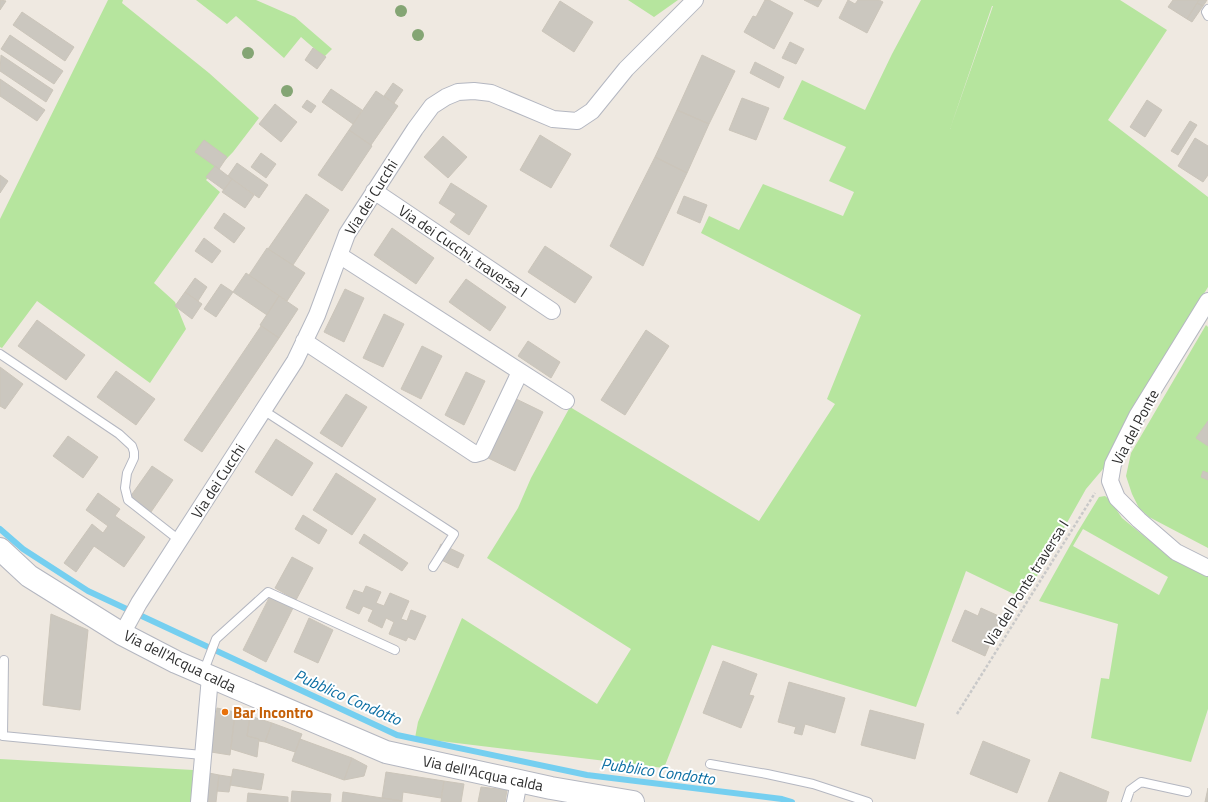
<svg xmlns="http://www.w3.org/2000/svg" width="1208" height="802" font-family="'Titillium Web',sans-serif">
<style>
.green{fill:#b6e59e;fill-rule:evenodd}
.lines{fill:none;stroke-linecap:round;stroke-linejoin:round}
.stream{stroke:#75cff0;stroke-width:6}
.building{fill:#cbc7bf;stroke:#cbc5ba}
.lane-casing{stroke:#b4b7c1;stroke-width:10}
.street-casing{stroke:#b4b7c1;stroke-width:18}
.secondary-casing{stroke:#b4b7c1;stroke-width:24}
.path{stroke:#c9c9c9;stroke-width:2.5;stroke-dasharray:3 2;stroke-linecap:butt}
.lane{stroke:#fff;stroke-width:8}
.street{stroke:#fff;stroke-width:16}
.secondary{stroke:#fff;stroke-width:22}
.tree{fill:#84a574}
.food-dot{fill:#e8710a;stroke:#fff;stroke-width:1.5}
.labels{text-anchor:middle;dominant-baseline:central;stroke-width:4;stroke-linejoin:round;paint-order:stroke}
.street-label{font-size:15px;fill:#2e2e2e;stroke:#fff}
.food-label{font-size:15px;font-weight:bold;fill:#c56008;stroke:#fff;text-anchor:start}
.water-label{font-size:16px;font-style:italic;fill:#0d6fa3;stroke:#fff}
</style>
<rect width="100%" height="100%" fill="#efe9e1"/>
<!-- green -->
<path class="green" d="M108 0H123L122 3 209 73 259 118 233 152 206 180 220 192 154 283 175 302 186 329 150 383 37 301 2 348 0 347V219Z
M196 0H256L295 17 332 49 324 57 301 37 284 58 236 16 227 24Z
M628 0H678L654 17Z
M921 0H1120L1167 30 1108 120 1208 197V287L1149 384 1108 463 1086 489 1024 599 966 571 916 707 712 645 664 768 415 738 418 722 462 618 597 704 631 649 487 558 518 508 531 478 570 407 759 521 835 404 827 399 861 315 701 233 709 216 739 230 763 184 843 216 854 192 829 181 846 147 783 119 802 80 865 110 892 54ZM993 6 950 129 992 6Z
M1206 325 1208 327V548L1149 517 1139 508 1132 494 1126 476 1131 453Z
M1105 496 1110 500 1122 518 1150 541 1208 570V709L1191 762 1091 738 1101 678 1109 679 1118 624 1039 601 1077 533 1099 497ZM1083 529 1168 577 1159 595 1073 546Z
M0 759 193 770 191 802H0Z"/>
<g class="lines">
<!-- stream -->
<path class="stream" d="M0 529 23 549 88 591 397 735 587 775 782 799 792 802"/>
</g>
<!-- building -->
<path class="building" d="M0 0 6 1 0 10Z
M765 0H769L793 13 774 49 744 32 753 16 756 17Z
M804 0H822L818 7Z
M848 0 855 4 858 0H879L883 2 867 33 839 18Z
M1173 0H1199L1187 19 1168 7Z
M1199 0H1207L1203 6 1197 3Z
M560 1 593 22 574 52 542 31Z
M1197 3 1203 6 1192 22 1187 19Z
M22 12 74 47 65 61 13 25Z
M10 35 63 71 54 84 1 49Z
M790 42 804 49 796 64 782 58Z
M313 48 326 57 317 69 305 60Z
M1 55 53 90 46 102 0 71Z
M702 55 735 71 709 124 677 110Z
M755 62 784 77 779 88 750 73Z
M0 79 45 110 37 121 0 96Z
M393 83 403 90 394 103 384 96Z
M331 89 362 110 353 124 322 102Z
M376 91 398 106 371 145 349 130Z
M742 98 769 108 756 140 729 130Z
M307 100 316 106 311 113 302 107Z
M1147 100 1162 110 1145 137 1130 127Z
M275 104 297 122 281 142 259 124Z
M677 110 709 124 687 173 655 157Z
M1190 121 1197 125 1178 155 1171 151Z
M349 130 372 146 342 191 318 175Z
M540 135 571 154 551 188 520 170Z
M443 136 467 157 448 178 424 157Z
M1195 138 1208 146V175L1203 182 1178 166Z
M204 140 227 157 219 169 195 152Z
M261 153 276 164 266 178 251 167Z
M655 157 687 173 643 266 610 246Z
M237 163 268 185 259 198 228 176Z
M215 166 232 179 224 190 206 177Z
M0 175 8 181 0 193Z
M232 179 254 195 245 208 222 192Z
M451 183 487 206 469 235 450 222 456 214 439 203Z
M306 194 329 210 293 265 268 249Z
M684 196 707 205 700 223 677 213Z
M224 213 245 228 234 243 214 228Z
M392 228 434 258 416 284 374 255Z
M204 238 221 251 212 263 195 251Z
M545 246 592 277 575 303 528 272Z
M267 248 305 273 287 301 249 275Z
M246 273 279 296 267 315 233 292Z
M195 278 207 287 198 301 185 292Z
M466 279 506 307 490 331 449 302Z
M221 284 233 292 216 317 204 309Z
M345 289 364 298 344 342 324 332Z
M185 292 202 304 192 319 175 306Z
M279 296 298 309 279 338 260 325Z
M384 314 404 324 383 367 363 358Z
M37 320 85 355 66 380 18 346Z
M261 326 279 338 202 452 184 440Z
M646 330 669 346 625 415 601 400Z
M528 341 560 362 551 378 518 356Z
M422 346 442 356 421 399 401 389Z
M0 367 23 384 5 409 0 406Z
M116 371 155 399 136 425 97 397Z
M466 372 485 381 464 425 445 415Z
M346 394 367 407 342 447 320 433Z
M510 396 543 412 515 471 482 455Z
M1208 421V446L1196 438Z
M68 436 98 457 83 478 53 456Z
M276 439 313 463 292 496 255 472Z
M152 466 173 480 151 512 130 497Z
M1203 471 1208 473V480L1201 477Z
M336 473 376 499 352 535 313 510Z
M98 493 120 509 115 516 145 537 124 567 94 546 76 572 64 563 92 524 103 533 108 526 86 510Z
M303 515 327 530 319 544 295 529Z
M364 534 408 563 402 571 359 543Z
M441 544 464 555 458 568 435 557Z
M292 557 313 568 296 600 275 588Z
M366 586 381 592 376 603 384 606 390 593 409 601 401 619 407 621 411 610 426 616 415 640 408 637 406 641 389 634 394 622 386 618 382 628 368 621 373 610 363 606 359 614 346 608 354 590 363 593Z
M272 592 295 604 266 662 243 650Z
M981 608 1001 617 985 656 952 641 965 610 978 616Z
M51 614 88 630 80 710 43 705Z
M309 618 333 630 318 663 294 652Z
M723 661 757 674 749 695 754 696 741 728 703 713Z
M789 682 845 698 835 733 805 724 802 735 794 733 796 727 778 722Z
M217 708 235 712 230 755 211 752Z
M870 710 924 724 915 759 861 745Z
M235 712 250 716 247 736 259 739 257 757 231 749Z
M250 716 272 723 265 742 259 741V739L247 736Z
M272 723 302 734 295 752 265 742Z
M300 739 352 758 344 780 292 761Z
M983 741 1030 760 1017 793 970 774Z
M352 758 367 766 364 776 344 780Z
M233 769 264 774 261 790 230 785Z
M386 772 444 781 441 798 403 792 402 801 382 798Z
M1060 772 1109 792 1106 802H1048Z
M209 773 219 775 216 802H205Z
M219 775 232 777 229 792 217 791Z
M444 781 464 784 461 802H441Z
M481 787 507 790 505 802H478Z
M1208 788V802H1205Z
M292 791 331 794 330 802H291Z
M343 792 402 801V802H342Z
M248 793 288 797V802H247Z"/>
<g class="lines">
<!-- lane casing -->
<g class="lane-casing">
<path id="lane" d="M1208 9 1206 12 1208 16
M0 354 119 434 132 446 134 452V458L127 473 125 488 128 500 179 540
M263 410 454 534 433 567
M4 660 3 736 202 755
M203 673 216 639 268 592 395 650
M710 764 767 774 813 784 868 802
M1126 802 1130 790 1141 782 1187 792"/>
</g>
<!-- street casing -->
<g class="street-casing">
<path id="street" d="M374 191 552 311
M339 255 566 401
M1208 301 1137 416 1113 464 1110 481 1117 498 1139 520 1176 552 1208 568
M304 341 475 454 482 452 520 372
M122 634 139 603 295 361 317 315 347 234 415 129 432 106 446 97 458 92 474 91 491 93 553 119 577 121 592 111 626 69 695 0
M199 802 210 677
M515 802 519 781"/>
</g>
<!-- secondary casing -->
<g class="secondary-casing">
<path id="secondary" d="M0 549 29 576 122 634 176 662 386 752 551 788 633 802"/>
</g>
<!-- path -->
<path class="path" d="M957 714 1095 493"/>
<!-- lane -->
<use href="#lane" class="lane"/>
<!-- street -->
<use href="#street" class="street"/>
<!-- secondary -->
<use href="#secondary" class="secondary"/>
</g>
<!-- trees -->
<g class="tree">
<circle cx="401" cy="11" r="6"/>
<circle cx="418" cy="35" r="6"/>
<circle cx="248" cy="53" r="6"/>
<circle cx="287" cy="91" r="6"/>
</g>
<!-- markers -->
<circle class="food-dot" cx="225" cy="712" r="4"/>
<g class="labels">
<!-- street labels -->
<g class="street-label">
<text transform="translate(371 197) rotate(-58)">Via dei Cucchi</text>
<text transform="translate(463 251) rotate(34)">Via dei Cucchi, traversa I</text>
<text transform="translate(1135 427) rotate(-62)">Via del Ponte</text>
<text transform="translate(218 481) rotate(-57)">Via dei Cucchi</text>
<text transform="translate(1026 583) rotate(-58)">Via del Ponte traversa I</text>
<text transform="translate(180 661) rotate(26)">Via dell'Acqua calda</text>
<text transform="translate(483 773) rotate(12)">Via dell'Acqua calda</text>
</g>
<!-- food labels -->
<g class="food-label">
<text x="233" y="712">Bar Incontro</text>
</g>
<!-- water labels -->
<g class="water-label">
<text transform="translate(348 697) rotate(24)">Pubblico Condotto</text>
<text transform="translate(658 771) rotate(8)">Pubblico Condotto</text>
</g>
</g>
</svg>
